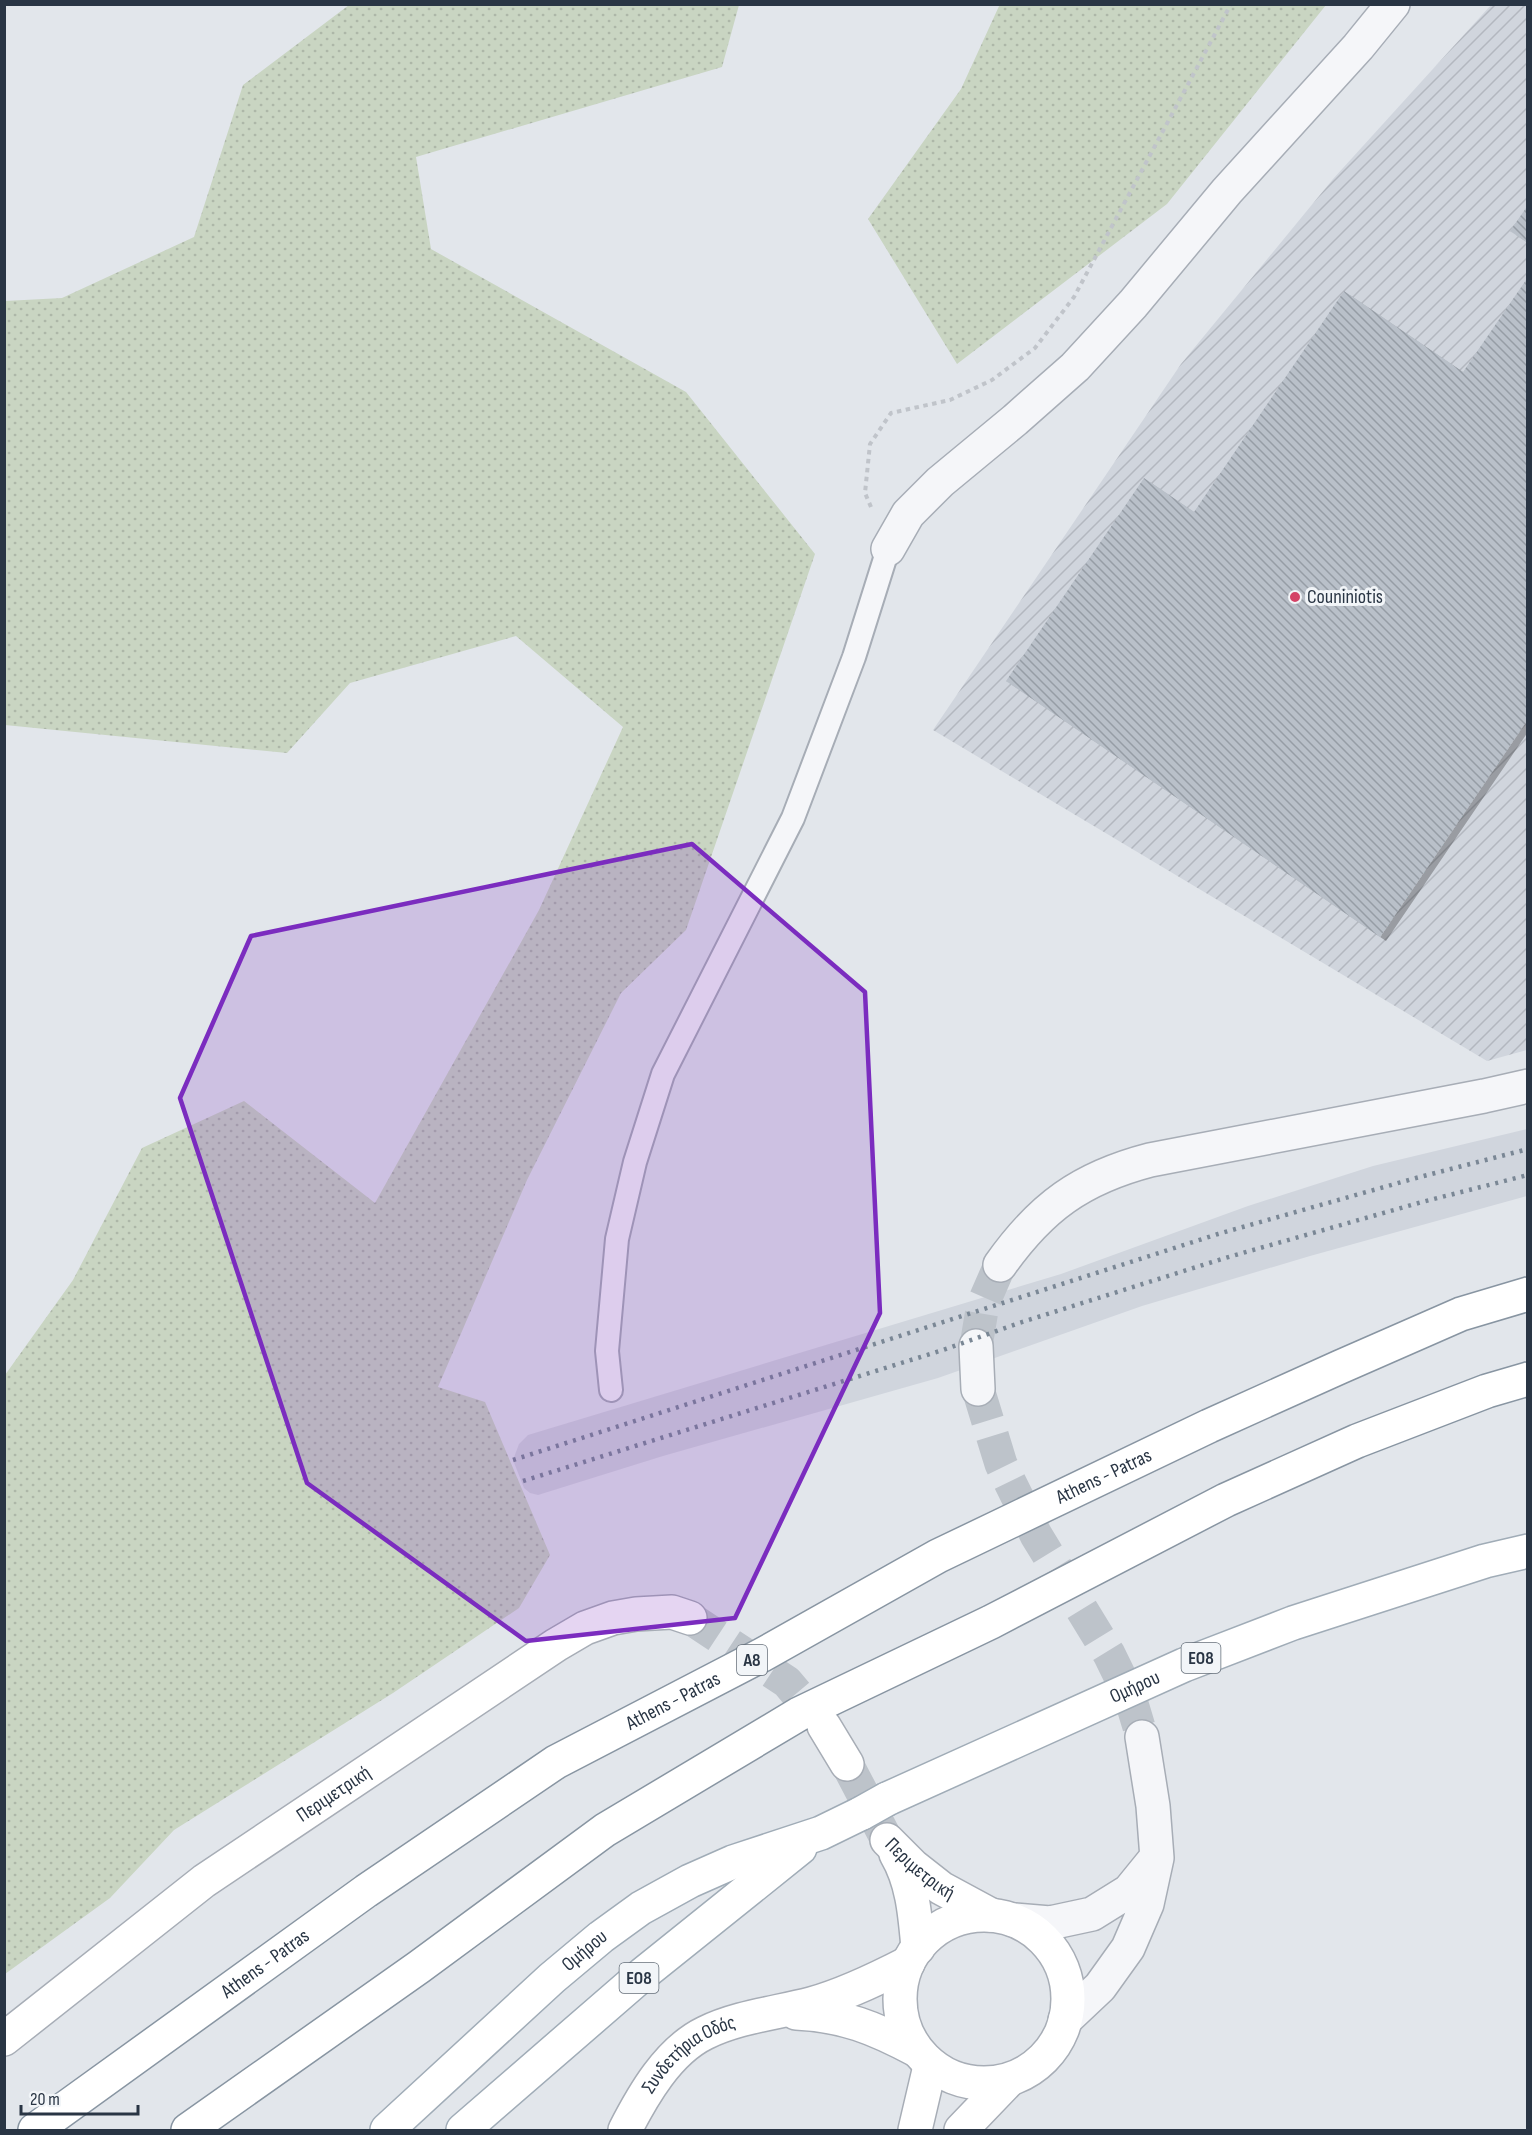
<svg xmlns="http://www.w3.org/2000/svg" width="1532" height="2135" font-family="'Sofia Sans Condensed',sans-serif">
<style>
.built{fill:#d0d5dd}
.industrial{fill:url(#industrial-furrows)}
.grass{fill:url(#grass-dots)}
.building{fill:url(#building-back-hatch);filter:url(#shadow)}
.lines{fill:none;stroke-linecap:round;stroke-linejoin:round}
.street-tunnel{stroke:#bdc3ca;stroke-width:33;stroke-dasharray:33 16;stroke-linecap:butt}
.secondary-tunnel{stroke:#bdc3ca;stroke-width:33;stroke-dasharray:33 16;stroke-linecap:butt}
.lane-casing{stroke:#a7adb6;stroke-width:26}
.street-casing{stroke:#a7adb6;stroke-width:36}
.secondary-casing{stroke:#a7adb6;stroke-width:36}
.primary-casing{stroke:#a0acb7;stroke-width:36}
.highway-casing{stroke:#8895a2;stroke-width:36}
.path{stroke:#c0c4ca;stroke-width:4;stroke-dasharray:4.5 4.5;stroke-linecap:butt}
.lane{stroke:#f5f6f9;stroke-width:22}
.street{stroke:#f5f6f9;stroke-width:33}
.secondary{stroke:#fff;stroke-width:33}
.primary{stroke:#fff;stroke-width:33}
.highway{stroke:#fff;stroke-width:33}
.rail{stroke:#7a8795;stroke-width:4.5;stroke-dasharray:3 6;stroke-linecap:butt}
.primary-bridge-casing{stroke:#a0acb7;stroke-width:36;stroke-linecap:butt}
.primary-bridge{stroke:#fff;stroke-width:33}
.marked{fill:#7b2cbf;fill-opacity:0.2;stroke:#7b2cbf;stroke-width:4.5;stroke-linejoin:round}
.poi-dot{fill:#d44266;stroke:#f2f5f8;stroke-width:2}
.labels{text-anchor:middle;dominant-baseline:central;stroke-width:6;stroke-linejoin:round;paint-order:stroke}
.shield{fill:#f2f5f8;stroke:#656f7a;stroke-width:1.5}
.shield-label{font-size:18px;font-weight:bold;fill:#293544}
.poi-label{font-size:20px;fill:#293544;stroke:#f2f5f8;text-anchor:start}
.street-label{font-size:20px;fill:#293544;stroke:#f2f5f8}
</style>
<defs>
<pattern id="industrial-furrows" width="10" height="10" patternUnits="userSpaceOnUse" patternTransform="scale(1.5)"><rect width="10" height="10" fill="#d0d5dd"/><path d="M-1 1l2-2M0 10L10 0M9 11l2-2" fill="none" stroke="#b3b7bf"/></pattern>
<pattern id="grass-dots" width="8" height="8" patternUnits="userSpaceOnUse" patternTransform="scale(1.5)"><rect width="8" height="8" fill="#c9d5c2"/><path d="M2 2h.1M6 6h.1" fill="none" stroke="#adb7a8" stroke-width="1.8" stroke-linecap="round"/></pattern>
<pattern id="building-back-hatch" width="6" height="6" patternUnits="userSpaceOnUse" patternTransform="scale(1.5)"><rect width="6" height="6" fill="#b9c0c9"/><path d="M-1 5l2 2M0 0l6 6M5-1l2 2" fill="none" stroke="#969da5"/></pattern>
<filter id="shadow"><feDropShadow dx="6" dy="4" stdDeviation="0" flood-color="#0004"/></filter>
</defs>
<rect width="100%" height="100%" fill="#e2e6eb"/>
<!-- built -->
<path class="built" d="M1527 1129V1196L1310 1256 1142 1306 938 1378 663 1456 538 1495 530 1493 524 1488 513 1460 519 1444 528 1435 1061 1274 1248 1206 1373 1166Z"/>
<!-- industrial -->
<path class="industrial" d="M1491 5H1527V1050L1487 1061 933 730 1181 364 1333 179Z"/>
<!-- grass -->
<path class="grass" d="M1000 4 1326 5 1167 204 957 364 868 219 961 89Z
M349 5H739L722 67 416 157 431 249 686 392 815 554 686 930 621 993 527 1180 438 1387 485 1402 550 1555 519 1608 393 1693 174 1830 110 1898 5 1974V1375L73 1280 142 1148 244 1101 375 1203 539 910 623 727 516 636 350 683 287 753 5 725V301L62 298 194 237 243 85Z"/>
<!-- building -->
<path class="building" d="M1528 205V243L1510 231Z
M1528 277V719L1380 937 1006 681 1144 478 1194 512 1344 291 1463 372Z"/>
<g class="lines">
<!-- street-tunnel -->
<path class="street-tunnel" d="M976 1346 983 1304 1000 1265
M978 1389 1001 1464 1036 1535 1109 1654 1130 1697 1142 1737"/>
<!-- secondary-tunnel -->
<path class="secondary-tunnel" d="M690 1618 787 1682 824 1726
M847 1764 887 1840"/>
<!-- lane casing -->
<g class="lane-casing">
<path id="lane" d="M611 1390 607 1351 617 1239 635 1162 663 1074 793 818 854 657 888 549"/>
</g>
<!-- street casing -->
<g class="street-casing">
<path id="street" d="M888 549 908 514 940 482 1015 420 1075 367 1133 304 1227 191 1358 47 1393 4
M1000 1265C1041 1207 1081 1178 1150 1160L1484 1096 1528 1086
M976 1346 978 1389
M1014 1920 1050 1923 1092 1914 1129 1891 1155 1859
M1065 2020 1100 1987 1128 1948 1147 1904 1157 1858 1153 1806 1142 1737"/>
</g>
<!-- secondary casing -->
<g class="secondary-casing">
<g id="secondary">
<path d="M824 1726 847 1764"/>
<path id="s1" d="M887 1840 913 1866 941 1888 991 1915"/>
<path d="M896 1854C913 1883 915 1915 918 1948"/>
<circle cx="984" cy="1999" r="84"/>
<path d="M796 2013C843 2015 875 2028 916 2050"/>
<path id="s2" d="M4 2039 204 1881 556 1645 585 1628 613 1618 636 1614 672 1612 690 1618"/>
<path id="s3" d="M625 2130C643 2095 668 2051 705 2033 737 2017 776 2013 811 2004 844 1995 877 1979 908 1963"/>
<path d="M915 2130 930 2066"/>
<path d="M961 2130 1009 2080"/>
</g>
</g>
<!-- primary casing -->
<g class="primary-casing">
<g id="primary">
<path id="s4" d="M887 1799 1184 1665 1293 1623 1485 1561 1528 1551"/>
<path id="s5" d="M387 2130 552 1978 601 1937 641 1908 690 1881 733 1862 821 1833 862 1813"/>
<path d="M463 2130 643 1974 800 1848"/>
</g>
</g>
<!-- highway casing -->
<g class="highway-casing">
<g id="highway">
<path id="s6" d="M35 2130 366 1891 556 1762 762 1655 938 1556 1209 1426 1340 1367 1461 1314 1528 1294"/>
<path d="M188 2130 419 1967 605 1830 799 1714 991 1622 1226 1500 1357 1441 1487 1391 1528 1379"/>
</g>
</g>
<!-- path -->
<path class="path" d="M871 507 865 493 870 444 891 413 950 400 992 380 1035 348 1074 297 1231 4"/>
<!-- lane -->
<use href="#lane" class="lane"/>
<!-- street -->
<use href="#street" class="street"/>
<!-- secondary -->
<use href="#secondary" class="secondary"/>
<!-- primary -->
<use href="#primary" class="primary"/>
<!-- highway -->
<use href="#highway" class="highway"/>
<!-- rail -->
<path class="rail" d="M513 1460 1218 1234 1416 1178 1528 1149
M523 1481 943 1350 1019 1323 1225 1258 1422 1202 1528 1175"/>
<!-- primary-bridge casing -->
<g class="primary-bridge-casing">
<path id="primary-bridge" d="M862 1813 887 1799"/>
</g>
<!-- primary-bridge -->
<use href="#primary-bridge" class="primary-bridge"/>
</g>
<!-- marked area -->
<path class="marked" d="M692 844 865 992 880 1313 735 1618 526 1641 307 1483 180 1098 251 936Z"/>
<!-- markers -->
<circle class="poi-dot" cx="1295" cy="597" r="6"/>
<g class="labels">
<!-- shield labels -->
<g class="shield">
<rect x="1181.5" y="1643" width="39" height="30" rx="4.5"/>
<rect x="737" y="1645" width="30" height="30" rx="4.5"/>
<rect x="619.5" y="1963" width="39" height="30" rx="4.5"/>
</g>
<g class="shield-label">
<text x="1201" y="1658">ΕΟ8</text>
<text x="752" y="1660">Α8</text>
<text x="639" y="1978">ΕΟ8</text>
</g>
<!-- poi labels -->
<g class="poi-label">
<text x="1307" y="597">Couniniotis</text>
</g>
<!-- street labels -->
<g class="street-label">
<text stroke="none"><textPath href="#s6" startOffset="1256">Athens - Patras</textPath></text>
<text stroke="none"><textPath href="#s4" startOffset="272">Ομήρου</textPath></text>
<text stroke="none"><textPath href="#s6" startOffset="770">Athens - Patras</textPath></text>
<text stroke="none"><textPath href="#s2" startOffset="411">Περιμετρική</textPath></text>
<text stroke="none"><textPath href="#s1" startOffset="44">Περιμετρική</textPath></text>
<text stroke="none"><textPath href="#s5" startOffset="267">Ομήρου</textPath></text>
<text stroke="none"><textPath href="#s6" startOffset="284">Athens - Patras</textPath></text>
<text stroke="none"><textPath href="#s3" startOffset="102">Συνδετήρια Οδός</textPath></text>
</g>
</g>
<!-- border -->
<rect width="1532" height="2135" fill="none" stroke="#293544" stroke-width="12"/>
<!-- scale -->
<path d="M21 2105v9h117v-9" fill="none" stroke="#293544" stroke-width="3"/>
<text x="30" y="2105" font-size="18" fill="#293544" stroke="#f2f5f8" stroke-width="4.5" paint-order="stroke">20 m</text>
</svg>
